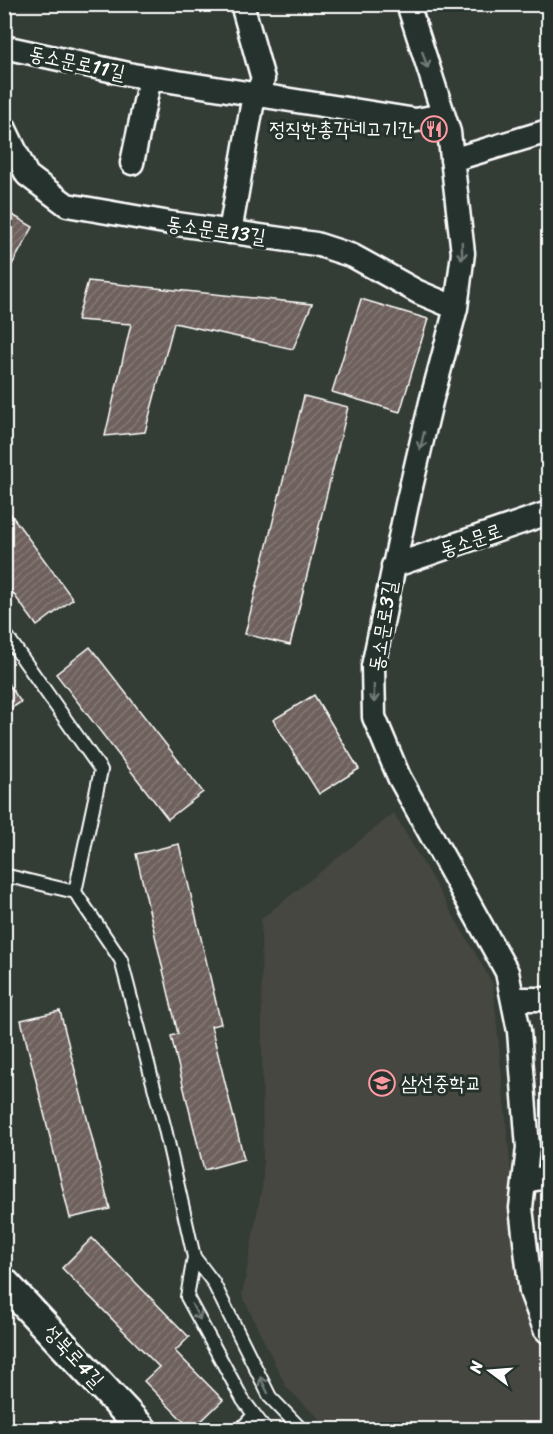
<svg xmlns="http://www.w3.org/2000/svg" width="553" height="1434" font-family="Sriracha,'Poor Story',sans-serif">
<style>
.built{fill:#454741}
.building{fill:url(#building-hatch);stroke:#fff;stroke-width:1.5}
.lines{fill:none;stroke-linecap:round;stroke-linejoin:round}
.service-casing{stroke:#fff;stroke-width:16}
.minor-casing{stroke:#fff;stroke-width:27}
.tertiary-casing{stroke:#fff;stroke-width:33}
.service{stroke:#26332d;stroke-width:12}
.minor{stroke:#26332d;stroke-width:22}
.tertiary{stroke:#26332d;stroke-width:28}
.oneway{stroke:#727a76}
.labels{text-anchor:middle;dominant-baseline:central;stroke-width:6;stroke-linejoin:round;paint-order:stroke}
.street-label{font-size:20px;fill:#fff;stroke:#26332d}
.poi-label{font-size:20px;fill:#fff;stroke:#26332d;text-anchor:end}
</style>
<defs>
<pattern id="building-hatch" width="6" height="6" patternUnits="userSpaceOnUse" patternTransform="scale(1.5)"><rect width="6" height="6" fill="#6e615c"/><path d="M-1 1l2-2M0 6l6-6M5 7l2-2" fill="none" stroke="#847974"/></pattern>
</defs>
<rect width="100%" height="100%" fill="#343c36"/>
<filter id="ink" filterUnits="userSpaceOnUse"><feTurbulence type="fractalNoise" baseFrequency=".0167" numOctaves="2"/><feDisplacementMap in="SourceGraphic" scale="12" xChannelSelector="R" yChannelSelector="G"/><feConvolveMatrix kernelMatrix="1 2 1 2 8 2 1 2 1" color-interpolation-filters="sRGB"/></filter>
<g filter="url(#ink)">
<!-- built -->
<path class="built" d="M394 813 493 984 512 1184 519 1292 532 1335 548 1352V1429H330L286 1387 242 1295 263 1181 261 919Z"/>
<!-- building -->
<path class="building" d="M4 210 33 227 9 270 4 267Z
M88 281 312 304 293 349 174 323 145 432 105 436 131 324 77 320Z
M361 299 428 319 400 412 332 392Z
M304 396 348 407 290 645 245 634Z
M4 505 73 599 37 626 4 581Z
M90 647 203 792 168 819 56 674Z
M4 678 21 702 4 713Z
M314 695 359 769 319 794 273 720Z
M179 844 221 1024 211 1026 244 1159 204 1170 171 1036 178 1034 136 854Z
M4 988 14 996 4 1007Z
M60 1011 110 1209 70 1218 21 1020Z
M92 1238 189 1337 175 1351 223 1400 192 1430 144 1381 159 1367 62 1268Z"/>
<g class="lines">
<!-- service casing -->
<g class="service-casing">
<path id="service" d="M4 632 101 770 75 892
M4 875 75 892 121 960 165 1129 194 1257 187 1297 243 1400 266 1430
M194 1257 213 1282 270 1397 302 1430
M240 1430 254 1415"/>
</g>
<!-- minor casing -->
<g class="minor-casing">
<path id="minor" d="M408 4 449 132 463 253 456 308 431 402 407 504 373 666 374 717 399 777 507 972 519 1031 528 1148 521 1208 531 1292 545 1329 548 1332
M4 47 133 75 416 120 443 115
M4 127 27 175 67 205 170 223 316 244 353 256 418 292 456 308
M452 160 548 131
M132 163 150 78
M230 232 252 106 263 79 242 4
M393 566 548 513
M513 999H548
M524 1181 548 1177"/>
</g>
<!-- tertiary casing -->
<g class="tertiary-casing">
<path id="tertiary" d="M4 1282 143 1430"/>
</g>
<!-- service -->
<use href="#service" class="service"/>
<!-- minor -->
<use href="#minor" class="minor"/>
<!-- tertiary -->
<use href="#tertiary" class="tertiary"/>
</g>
<!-- one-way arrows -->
<defs><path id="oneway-shaft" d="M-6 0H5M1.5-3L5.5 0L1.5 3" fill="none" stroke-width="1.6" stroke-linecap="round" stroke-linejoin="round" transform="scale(1.5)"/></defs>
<g class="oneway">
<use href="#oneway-shaft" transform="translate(425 60) rotate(72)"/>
<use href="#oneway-shaft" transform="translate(462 251) rotate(89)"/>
<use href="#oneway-shaft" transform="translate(422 441) rotate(103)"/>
<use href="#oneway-shaft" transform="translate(374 694) rotate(89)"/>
<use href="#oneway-shaft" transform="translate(196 1312) rotate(62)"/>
<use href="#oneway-shaft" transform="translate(264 1385) rotate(-116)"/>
</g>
</g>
<!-- icons -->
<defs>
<g id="restaurant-ring" transform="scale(1.35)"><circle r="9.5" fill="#26332d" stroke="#ff9aa2" stroke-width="1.5"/><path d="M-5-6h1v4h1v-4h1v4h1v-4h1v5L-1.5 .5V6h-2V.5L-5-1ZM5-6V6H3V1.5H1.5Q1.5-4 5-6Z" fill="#ff9aa2"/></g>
<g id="school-ring" transform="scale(1.35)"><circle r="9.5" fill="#26332d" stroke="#ff9aa2" stroke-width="1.5"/><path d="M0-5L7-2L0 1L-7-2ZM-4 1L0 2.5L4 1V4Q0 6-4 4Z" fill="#ff9aa2"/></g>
</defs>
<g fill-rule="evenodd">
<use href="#restaurant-ring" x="434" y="129"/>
<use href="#school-ring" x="382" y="1083"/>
</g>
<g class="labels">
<!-- street labels -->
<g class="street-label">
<text transform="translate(77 63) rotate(12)">동소문로11길</text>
<text transform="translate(216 230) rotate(8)">동소문로13길</text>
<text transform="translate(471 540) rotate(-19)">동소문로</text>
<text transform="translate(383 626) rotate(-81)">동소문로3길</text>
<text transform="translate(74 1356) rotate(47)">성북로4길</text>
</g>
<!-- poi labels -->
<g class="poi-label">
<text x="414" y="129">정직한총각네고기간</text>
<text x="401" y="1083" text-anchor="start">삼선중학교</text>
</g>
</g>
<!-- margin -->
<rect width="553" height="1434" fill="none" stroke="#26332d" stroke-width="24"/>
<rect x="12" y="12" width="529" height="1410" fill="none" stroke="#fff" stroke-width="2" filter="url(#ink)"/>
<!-- north arrow -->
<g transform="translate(490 1371) rotate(286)" stroke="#26332d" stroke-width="4.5" paint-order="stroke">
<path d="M0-4.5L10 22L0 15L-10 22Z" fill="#ffffff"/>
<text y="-9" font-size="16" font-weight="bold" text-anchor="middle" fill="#ffffff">N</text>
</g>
</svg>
